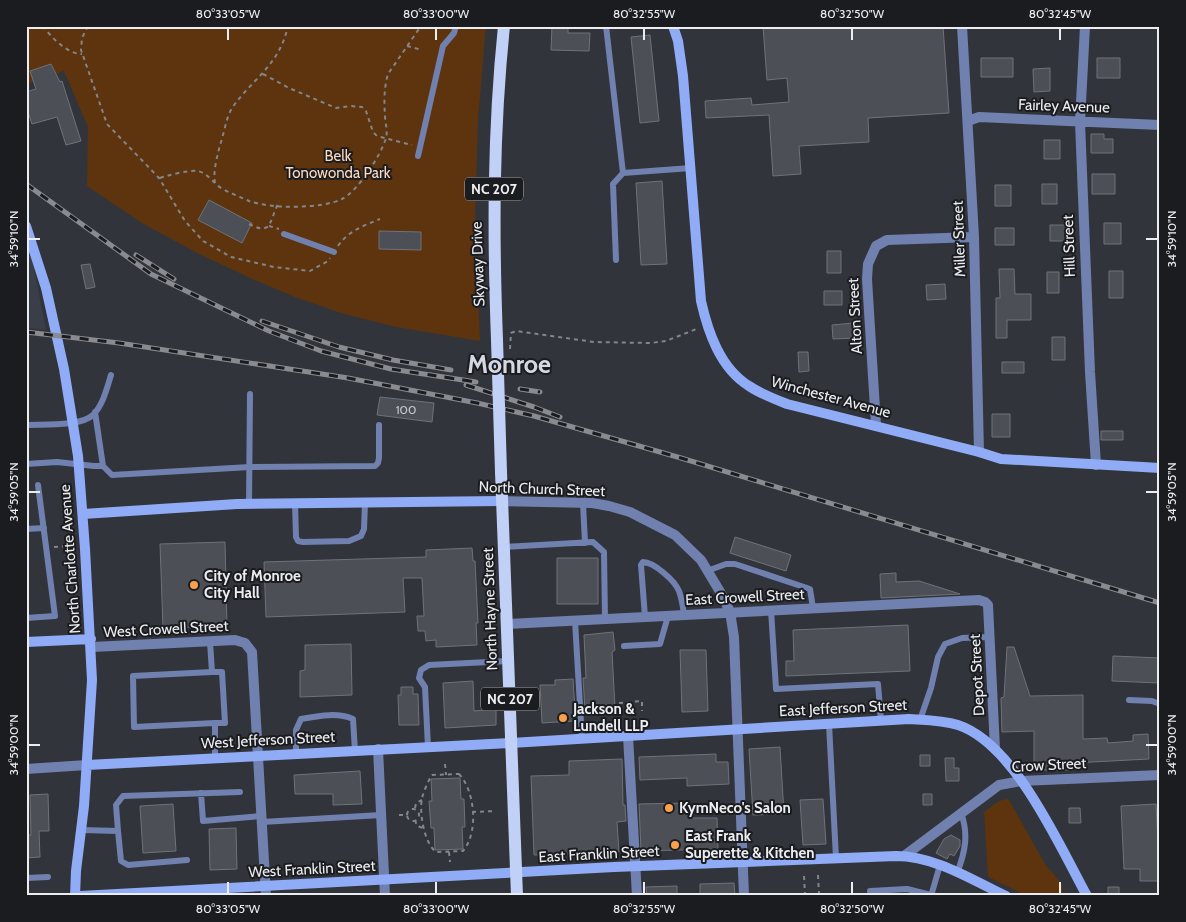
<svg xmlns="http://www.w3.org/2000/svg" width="1186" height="922" font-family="Cabin,sans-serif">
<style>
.built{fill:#393e49}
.green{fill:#5d340d}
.building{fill:#4c4f56;stroke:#6f7279}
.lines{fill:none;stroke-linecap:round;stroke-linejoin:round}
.path{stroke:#83858b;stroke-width:2;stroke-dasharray:4 4;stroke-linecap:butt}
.lane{stroke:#7081b0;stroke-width:6}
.street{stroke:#7081b0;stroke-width:10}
.secondary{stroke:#91acf6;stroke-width:10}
.primary{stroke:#c1d0f7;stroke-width:12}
.rail-casing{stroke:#898b90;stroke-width:5}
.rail{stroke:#1b1c1f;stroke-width:3;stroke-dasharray:9;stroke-linecap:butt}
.primary-bridge{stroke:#c1d0f7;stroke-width:12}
.ticks{fill:none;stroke:#ebedf1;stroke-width:2}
.poi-dot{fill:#fa9f4e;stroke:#1b1c1f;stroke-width:2}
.labels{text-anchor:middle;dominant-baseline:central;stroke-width:4;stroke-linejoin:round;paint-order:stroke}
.number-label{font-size:12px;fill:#c3c6ca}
.shield{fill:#1b1c1f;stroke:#adaeb2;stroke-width:1}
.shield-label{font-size:14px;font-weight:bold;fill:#ebedf1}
.street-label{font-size:15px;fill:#ebedf1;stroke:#1b1c1f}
.park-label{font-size:15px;fill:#fddabf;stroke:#1b1c1f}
.poi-label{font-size:15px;font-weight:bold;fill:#ebedf1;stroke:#1b1c1f;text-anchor:start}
.town-label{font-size:25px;font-weight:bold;fill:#d5d8e1;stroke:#1b1c1f}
.neatline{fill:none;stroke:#ebedf1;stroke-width:2}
.ticks-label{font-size:12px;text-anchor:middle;fill:#ebedf1}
</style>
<rect width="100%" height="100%" fill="#32343b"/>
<!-- built -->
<path class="built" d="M26 242 31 253 46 330 26 328Z"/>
<!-- green -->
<path class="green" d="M26 26H486L478 119 475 216 480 341 396 327 341 313 295 297 250 278 197 253 142 223 87 186 88 127 64 71 26 84Z
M1006 799 1009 800 1045 864 1062 884 1063 890 1061 896H1027L988 877 984 812 999 801Z"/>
<!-- building -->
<path class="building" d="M552 26H568V33H590L589 51 551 50Z
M763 26H943L949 113 868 118 869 142 799 146 801 174 773 176 769 115 706 118 705 101 751 98 752 105 789 102 787 78 767 80Z
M650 35 659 121 640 123 631 37Z
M981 58H1013V77H981Z
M1097 58H1120V78H1097Z
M51 64 60 82 62 81 81 141 66 145 57 117 32 124 26 106V92L36 89 30 71Z
M1050 68V91L1034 92 1033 69Z
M1091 134H1104V139H1113V153H1091Z
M1044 140H1060V159H1044Z
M1092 174H1115V194H1092Z
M662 181 667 264 641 265 636 183Z
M1042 184H1057V204H1042Z
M995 185H1011V206H995Z
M209 200 252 223 242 243 198 220Z
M1104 223H1121V244H1104Z
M1050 225H1067V241H1050Z
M995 228H1014V245H995Z
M379 231 421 232V250L379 249Z
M827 251H841V273H827Z
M90 264 95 287 86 289 81 265Z
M999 269H1014L1015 294H1031V320H1007V338H996V298H1000Z
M1109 271H1123V298H1109Z
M1047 272H1059V293H1047Z
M945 284 946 299 927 300 926 285Z
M824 291H842V305H824Z
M854 323 855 338 833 339 832 325Z
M1052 337H1065V360H1052Z
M798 352H808L809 371 799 372Z
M1002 362H1024V373H1002Z
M380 397 434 403 432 422 377 415Z
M992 414H1010V437H992Z
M1101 431H1123V440H1101Z
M735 537 791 555 786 571 730 553Z
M225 542 227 626 163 628 160 544Z
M472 548 473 561H475L478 623H476L477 645 436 647V640L426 641 425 631H418L417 616H424L422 578H403L405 612 266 617 264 562 426 557V550Z
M557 558H598V604H557Z
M896 573V582L919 581 960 594 881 598 880 574Z
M908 625 910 671 786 676V661H794L793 630Z
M613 632 615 650 612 652 615 708 585 710 583 678H586L584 635Z
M351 644 352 695 300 697V671L305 670V645Z
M1007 647H1014L1030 696 1083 695V739L1107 738 1108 743 1133 741V735L1148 734 1149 759 1073 763V770H1034V731L1002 732 1001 698 1004 697Z
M680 650H706L708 711 682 712Z
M1113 656 1160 658V683L1112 681Z
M573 679 575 711H573L574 721 542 723 540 685H555V680Z
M473 681 474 711 496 709V725L445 728 443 683Z
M401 687H413V694H418L419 725H399L398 695H401Z
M780 747 784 814 753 815 749 749Z
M716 754V762H728L729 784 687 786V778L640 780 639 757Z
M920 755H930V766H920Z
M945 758H954V768H959V781H946Z
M622 759 623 805H625L626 821 617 822 619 852 534 855 531 776 569 775V761Z
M360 771 362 804 333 805V794H295L294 775Z
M460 778 461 799H464L465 827H462L463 849 435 850 434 828H431L429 801H432L431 779Z
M48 794 49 831H39L40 857 26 858V835H31L30 795Z
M923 794H932V805H923Z
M823 799 826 844 803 845 800 800Z
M688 803 689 818H717L718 849 641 851 639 804Z
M173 804 176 851 143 853 140 806Z
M1156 804 1160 881H1140V869H1124L1121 806Z
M1069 808H1080L1081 823H1069Z
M236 828 237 869 210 870 209 829Z
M951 835 960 840V846L954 856 950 854 947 859 936 853 944 839Z
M734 883 735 896H700V884Z
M677 886V896H647L646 887Z
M1108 887H1119V896H1108Z"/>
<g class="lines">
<!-- path -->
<path class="path" d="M43 26C51 37 67 54 82 54
M88 26 82 38 81 50 107 124 159 178 185 221 203 241 231 257 274 267 310 271 328 261 330 258
M407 46 422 50
M263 74 289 88 336 108 351 106 362 107 366 111 373 132 377 136 412 145
M160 178C169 175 188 170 197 171 207 172 213 183 221 188 230 193 240 197 249 201 271 209 321 209 342 199 358 191 381 155 386 138 388 130 385 123 385 115 384 102 384 87 388 74L421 26
M215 183C213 171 217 157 220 145 224 134 226 118 232 108 253 78 279 66 288 26
M249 224C256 227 262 231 269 226L279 201
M269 226 279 229
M338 246C348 231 363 226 380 219
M510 349 511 333 516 331 594 342 651 343 666 341 699 328
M54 547 67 546
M619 703 642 701V711
M445 764 446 775
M459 774C475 791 479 832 463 851L436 852C424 843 419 812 422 798 424 791 428 781 432 775Z
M415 808 416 803 422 800
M407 815a6 6 0 1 1 12 0a6 6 0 1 1-12 0Z
M472 812 495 811
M399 815H407
M415 820 417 826 423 828
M449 852 450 862
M818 875 819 894
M804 876 805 895"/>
<!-- lane -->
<path class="lane" d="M606 26 623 173 691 168
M418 156 443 46 454 33 456 26
M284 234 334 252
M616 260 613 184 623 173
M95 412 103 466 112 475 250 467 375 466 378 463 379 458V425
M26 425C43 424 80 427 93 415 103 405 107 388 111 375
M26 464 57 462 94 466H103
M295 503 296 537 298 541 303 542 349 541 361 536 364 529 365 503
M583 503 585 543
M249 504 250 394
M26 529 44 528
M504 547 593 542 604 552 605 620
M707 571 726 564H735L810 589 813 608
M771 610 776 689 878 684 881 721
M645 617 641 565 643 562C654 562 675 581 679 591 682 599 683 607 684 615
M26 618 55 616 38 485
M575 621 582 739
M210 642 212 672 133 676 134 727 215 723V758
M624 646 660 644 668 616
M212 672H222L225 723H215
M1129 700 1152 701 1160 704
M920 720 931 688 938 657 945 644 962 638 990 637
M829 724 836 858
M428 747 425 687 419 678 421 670 429 665 508 661
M296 753V730L301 719C318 716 337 712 353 719L355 751
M201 793 203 821 261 816
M262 822 381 815
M81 830 118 831 121 861 128 865 187 860
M118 831 116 805 123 796 240 792
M957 873C965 853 969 834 961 813
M26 878 48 877
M870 891 907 889 935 896
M931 896 940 865"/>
<!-- street -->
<path class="street" d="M962 26 974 237 979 452
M1085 26 1080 122 1090 372 1096 465
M968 121 979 117 1160 125
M876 425 867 279 868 264 876 246 887 240 974 237
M502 501 592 503 609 506 630 512 675 535 701 560 722 595 730 612 734 637 744 896
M507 624 979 600 985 602 988 605 995 749
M92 647 235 640 245 643 252 652 266 896
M628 736 637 896
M378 749 385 896
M26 769 87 765
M904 856 999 785 1021 781 1160 775"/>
<!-- secondary -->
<path class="secondary" d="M673 26 678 41 683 76 701 301C708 332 720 368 749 386 761 394 774 399 787 404L979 452 1001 459 1160 468
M26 226 46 288 64 369 78 456 85 549 92 680 84 806 76 871 75 896
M83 514 237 504 502 501
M26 642 91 639
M87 765 511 743 909 719C925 720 942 720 958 725 1015 744 1059 845 1087 896
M80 896 614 867 896 856C935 856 972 880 1006 896"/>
<!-- primary -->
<path class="primary" d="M497 340C493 233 493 133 504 26
M501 472 517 896"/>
<!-- rail casing -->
<g class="rail-casing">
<path id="rail" d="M26 184 151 274 269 331 321 351 391 369 476 382 431 375
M136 255 174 279
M262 321 339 347 393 360 451 370
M26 332 119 343 348 378 477 403 534 416 681 458 1160 603
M466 385 534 407 560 417
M520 389 540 392"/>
</g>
<!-- rail -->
<use href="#rail" class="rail"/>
<!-- primary-bridge -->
<path class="primary-bridge" d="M497 340 501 472"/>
</g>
<!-- ticks -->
<path class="ticks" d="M228 28V40M436 28V40M644 28V40M852 28V40M1060 28V40M28 239H40M1146 239H1158M28 492H40M1146 492H1158M28 745H40M1146 745H1158M228 882V894M436 882V894M644 882V894M852 882V894M1060 882V894"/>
<!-- markers -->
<g class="poi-dot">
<circle cx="194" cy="585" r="5"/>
<circle cx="563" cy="718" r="5"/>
<circle cx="669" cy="808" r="5"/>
<circle cx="675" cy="845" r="5"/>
</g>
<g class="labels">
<!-- number labels -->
<g class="number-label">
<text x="406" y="409">100</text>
</g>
<!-- shield labels -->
<g class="shield">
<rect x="465" y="177.5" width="58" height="23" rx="4"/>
<rect x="481" y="687.5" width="58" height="23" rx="4"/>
</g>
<g class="shield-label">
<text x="494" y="189">NC 207</text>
<text x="510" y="699">NC 207</text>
</g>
<!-- street labels -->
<g class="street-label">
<text transform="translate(1064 106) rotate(2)">Fairley Avenue</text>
<text transform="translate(959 239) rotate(-92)">Miller Street</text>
<text transform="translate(1069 246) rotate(-92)">Hill Street</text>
<text transform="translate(478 264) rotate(-92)">Skyway Drive</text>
<text transform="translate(855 316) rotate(-93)">Alton Street</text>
<text transform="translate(831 397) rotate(15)">Winchester Avenue</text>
<text transform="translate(542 489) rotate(2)">North Church Street</text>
<text transform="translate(70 559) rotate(-94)">North Charlotte Avenue</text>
<text transform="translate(745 597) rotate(-3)">East Crowell Street</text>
<text transform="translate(490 609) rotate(-92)">North Hayne Street</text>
<text transform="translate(166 629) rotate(-3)">West Crowell Street</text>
<text transform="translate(977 675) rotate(-93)">Depot Street</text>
<text transform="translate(843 708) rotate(-3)">East Jefferson Street</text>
<text transform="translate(268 740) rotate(-3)">West Jefferson Street</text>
<text transform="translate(1049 765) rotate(-3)">Crow Street</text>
<text transform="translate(599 854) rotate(-3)">East Franklin Street</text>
<text transform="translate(312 869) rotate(-3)">West Franklin Street</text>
</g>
<!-- park labels -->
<g class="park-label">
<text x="338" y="156">Belk<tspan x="338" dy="17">Tonowonda Park</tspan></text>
</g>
<!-- poi labels -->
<g class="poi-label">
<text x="204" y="576">City of Monroe<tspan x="204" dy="17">City Hall</tspan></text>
<text x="573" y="709">Jackson &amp;<tspan x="573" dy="17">Lundell LLP</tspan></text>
<text x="679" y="808">KymNeco's Salon</text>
<text x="685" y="836">East Frank<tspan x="685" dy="17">Superette &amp; Kitchen</tspan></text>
</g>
<!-- town labels -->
<g class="town-label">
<text x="509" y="364">Monroe</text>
</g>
</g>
<!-- border -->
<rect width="1186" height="922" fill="none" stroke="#1b1c1f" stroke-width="55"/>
<rect x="28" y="28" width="1130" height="866" class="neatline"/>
<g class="ticks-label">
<text x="228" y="18">80°33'05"W</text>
<text x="436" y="18">80°33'00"W</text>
<text x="644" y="18">80°32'55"W</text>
<text x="852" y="18">80°32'50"W</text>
<text x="1060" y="18">80°32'45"W</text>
<text transform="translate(14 239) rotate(-90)" y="4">34°59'10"N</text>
<text transform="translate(1172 239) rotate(-90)" y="4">34°59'10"N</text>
<text transform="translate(14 492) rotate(-90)" y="4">34°59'05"N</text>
<text transform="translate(1172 492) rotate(-90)" y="4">34°59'05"N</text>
<text transform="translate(14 745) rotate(-90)" y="4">34°59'00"N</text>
<text transform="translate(1172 745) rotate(-90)" y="4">34°59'00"N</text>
<text x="228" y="913">80°33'05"W</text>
<text x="436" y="913">80°33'00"W</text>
<text x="644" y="913">80°32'55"W</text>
<text x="852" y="913">80°32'50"W</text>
<text x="1060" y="913">80°32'45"W</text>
</g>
</svg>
